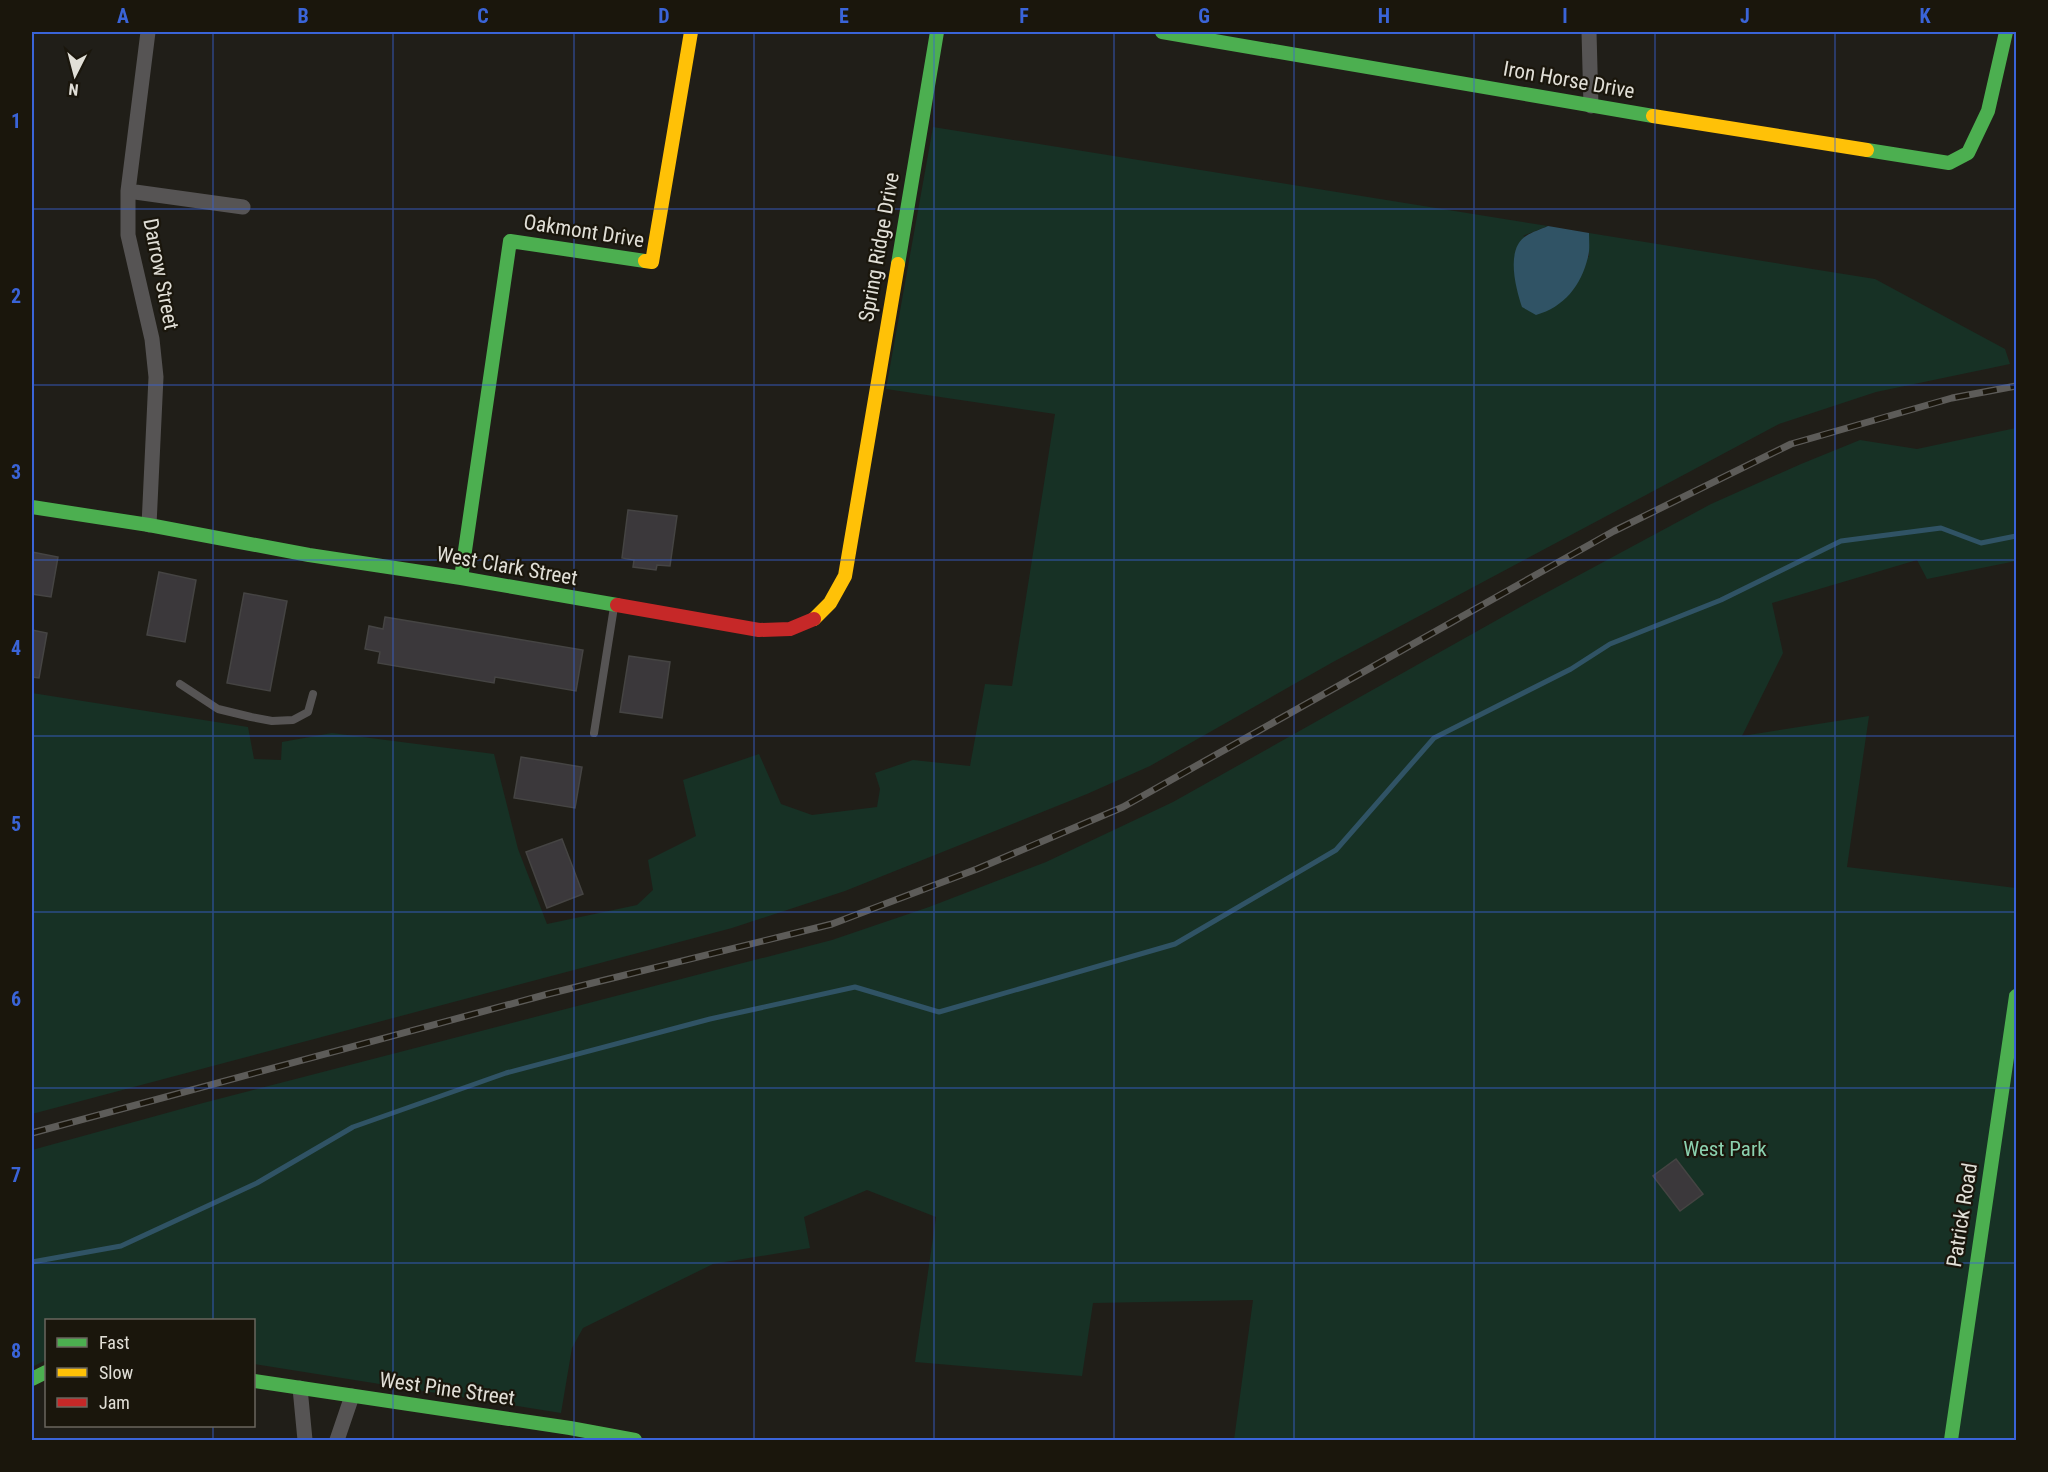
<svg xmlns="http://www.w3.org/2000/svg" width="2048" height="1472" font-family="'Roboto Condensed',sans-serif">
<style>
.green{fill:#173125}
.water{fill:#305365}
.lines{fill:none;stroke-linecap:round;stroke-linejoin:round}
.stream{stroke:#305365;stroke-width:5}
.building{fill:#3b383b;stroke:#454443;stroke-width:1.5}
.lane{stroke:#565454;stroke-width:8}
.street{stroke:#565454;stroke-width:15}
.fast{stroke:#4caf50;stroke-width:14}
.slow{stroke:#ffc107;stroke-width:14}
.jam{stroke:#c62828;stroke-width:14}
.rail-casing{stroke:#5d5c59;stroke-width:7}
.rail{stroke:#1a160c;stroke-width:4.5;stroke-dasharray:14;stroke-linecap:butt}
.grid{fill:none;stroke:#3a64d8;stroke-width:1.5;stroke-opacity:0.55}
.labels{text-anchor:middle;dominant-baseline:central;stroke-width:4.5;stroke-linejoin:round;paint-order:stroke}
.street-label{font-size:21px;fill:#e1dfd7;stroke:#1a160c}
.park-label{font-size:21px;fill:#8bd1af;stroke:#1a160c}
.neatline{fill:none;stroke:#3a64d8;stroke-width:2}
.grid-label{font-size:20px;text-anchor:middle;font-weight:bold;fill:#3a64d8}
</style>
<rect width="100%" height="100%" fill="#201e18"/>
<!-- green -->
<path class="green" d="M933 127 1548 226 1523 236 1589 257V233L1875 279 2005 349 2010 364 1876 392 1779 424 1333 662 1150 766 1087 794 845 891 732 928 32 1114V693L248 727 254 759 281 760 282 742 332 733 494 754 518 849 547 924 637 905 653 890 648 860 696 836 683 780 759 754 781 804 812 815 877 807 880 789 875 773 913 760 970 766 985 684 1012 686 1055 414 886 389Z
M2016 428V561L1927 579 1917 560 1772 603 1783 653 1742 736 1869 716 1847 867 2016 888V1440H1234L1253 1300 1093 1303 1082 1376 915 1362 936 1217 867 1190 804 1217 810 1248 713 1264 583 1328 572 1348 561 1413 254 1364V1320H46V1360L32 1367V1150L203 1103 832 940 929 907 1046 862 1173 802 1531 601 1711 504 1801 464 1860 440 1917 449Z"/>
<!-- water -->
<path class="water" d="M1548 226 1589 233C1589 241 1590 250 1588 257 1581 286 1564 307 1536 315L1522 307C1516 289 1505 249 1526 236 1532 232 1541 229 1548 226Z"/>
<g class="lines">
<!-- stream -->
<path class="stream" d="M32 1262 121 1246 257 1183 353 1127 506 1073 710 1019 855 987 939 1012 1175 944 1336 850 1434 738 1571 669 1610 644 1721 600 1841 541 1941 528 1981 543 2016 536"/>
</g>
<!-- building -->
<path class="building" d="M628 510 677 516 670 566 657 565 656 570 633 567 634 560 622 558Z
M32 552 58 557 51 597 32 594Z
M159 572 196 580 185 642 147 635Z
M244 593 287 601 270 691 227 683Z
M385 617 583 650 576 691 495 677 494 683 378 663 380 652 365 649 369 626 383 629Z
M32 630 47 633 39 678 32 677Z
M629 656 670 662 662 718 620 712Z
M521 757 582 767 575 808 514 798Z
M562 839 583 894 547 908 526 852Z
M1676 1159 1703 1194 1680 1211 1653 1176Z"/>
<g class="lines">
<!-- lane -->
<path class="lane" d="M180 684 218 709 251 717 272 721 293 720 308 712 313 694
M594 733 614 607"/>
<!-- street -->
<path class="street" d="M148 32 128 191V235L152 339 156 377 149 525
M1589 32 1591 106
M128 191 243 207
M300 1388 305 1440
M337 1440 352 1396"/>
<!-- fast -->
<path class="fast" d="M1162 32 1653 116
M1867 150 1949 163 1968 153 1988 111 2006 32
M898 264 937 32
M32 507 149 525 309 555 461 578 617 605
M461 578 510 241 645 261
M32 1379 46 1372
M254 1381 570 1428 635 1440
M1951 1440 2016 996"/>
<!-- slow -->
<path class="slow" d="M1653 116 1867 150
M645 261 652 262 691 32
M814 619 830 603 845 576 898 264"/>
<!-- jam -->
<path class="jam" d="M617 605 759 630 790 629 814 619"/>
<!-- rail casing -->
<g class="rail-casing">
<path id="rail" d="M32 1133 548 994 832 924 977 869 1123 807 1614 531 1791 444 1952 398 2016 386"/>
</g>
<!-- rail -->
<use href="#rail" class="rail"/>
</g>
<!-- grid -->
<path class="grid" d="M213 32V1320M393 32V1440M574 32V1440M754 32V1440M934 32V1440M1114 32V1440M1294 32V1440M1474 32V1440M1655 32V1440M1835 32V1440M32 209H2016M32 385H2016M32 560H2016M32 736H2016M32 912H2016M32 1088H2016M32 1263H2016M213 1426V1440"/>
<g class="labels">
<!-- street labels -->
<g class="street-label">
<text transform="translate(1569 80) rotate(10)">Iron Horse Drive</text>
<text transform="translate(584 231) rotate(9)">Oakmont Drive</text>
<text transform="translate(879 247) rotate(-80)">Spring Ridge Drive</text>
<text transform="translate(161 274) rotate(79)">Darrow Street</text>
<text transform="translate(507 566) rotate(10)">West Clark Street</text>
<text transform="translate(1962 1215) rotate(-81)">Patrick Road</text>
<text transform="translate(447 1389) rotate(8)">West Pine Street</text>
</g>
<!-- park labels -->
<g class="park-label">
<text x="1725" y="1149">West Park</text>
</g>
</g>
<!-- border -->
<rect width="2048" height="1472" fill="none" stroke="#1a160c" stroke-width="66"/>
<!-- legend -->
<rect x="45" y="1319" width="210" height="108" fill="#1a160c" stroke="#6a665d" stroke-width="1.5"/>
<rect x="57" y="1338" width="30" height="9" fill="#4caf50" stroke="#6a665d" stroke-width="1.5"/>
<text x="99" y="1349" font-size="18" fill="#e1dfd7">Fast</text>
<rect x="57" y="1368" width="30" height="9" fill="#ffc107" stroke="#6a665d" stroke-width="1.5"/>
<text x="99" y="1379" font-size="18" fill="#e1dfd7">Slow</text>
<rect x="57" y="1398" width="30" height="9" fill="#c62828" stroke="#6a665d" stroke-width="1.5"/>
<text x="99" y="1409" font-size="18" fill="#e1dfd7">Jam</text>
<!-- north arrow -->
<g transform="translate(75 75) rotate(186)" stroke="#1a160c" stroke-width="4.5" paint-order="stroke">
<path d="M0-4.5L10 22L0 15L-10 22Z" fill="#e1dfd7"/>
<text y="-9" font-size="16" font-weight="bold" text-anchor="middle" fill="#e1dfd7">N</text>
</g>
<rect x="33" y="33" width="1982" height="1406" class="neatline"/>
<g class="grid-label">
<text x="123" y="23">A</text>
<text x="303" y="23">B</text>
<text x="483" y="23">C</text>
<text x="664" y="23">D</text>
<text x="844" y="23">E</text>
<text x="1024" y="23">F</text>
<text x="1204" y="23">G</text>
<text x="1384" y="23">H</text>
<text x="1565" y="23">I</text>
<text x="1745" y="23">J</text>
<text x="1925" y="23">K</text>
<text x="16" y="128">1</text>
<text x="16" y="303">2</text>
<text x="16" y="479">3</text>
<text x="16" y="655">4</text>
<text x="16" y="831">5</text>
<text x="16" y="1006">6</text>
<text x="16" y="1182">7</text>
<text x="16" y="1358">8</text>
</g>
</svg>
